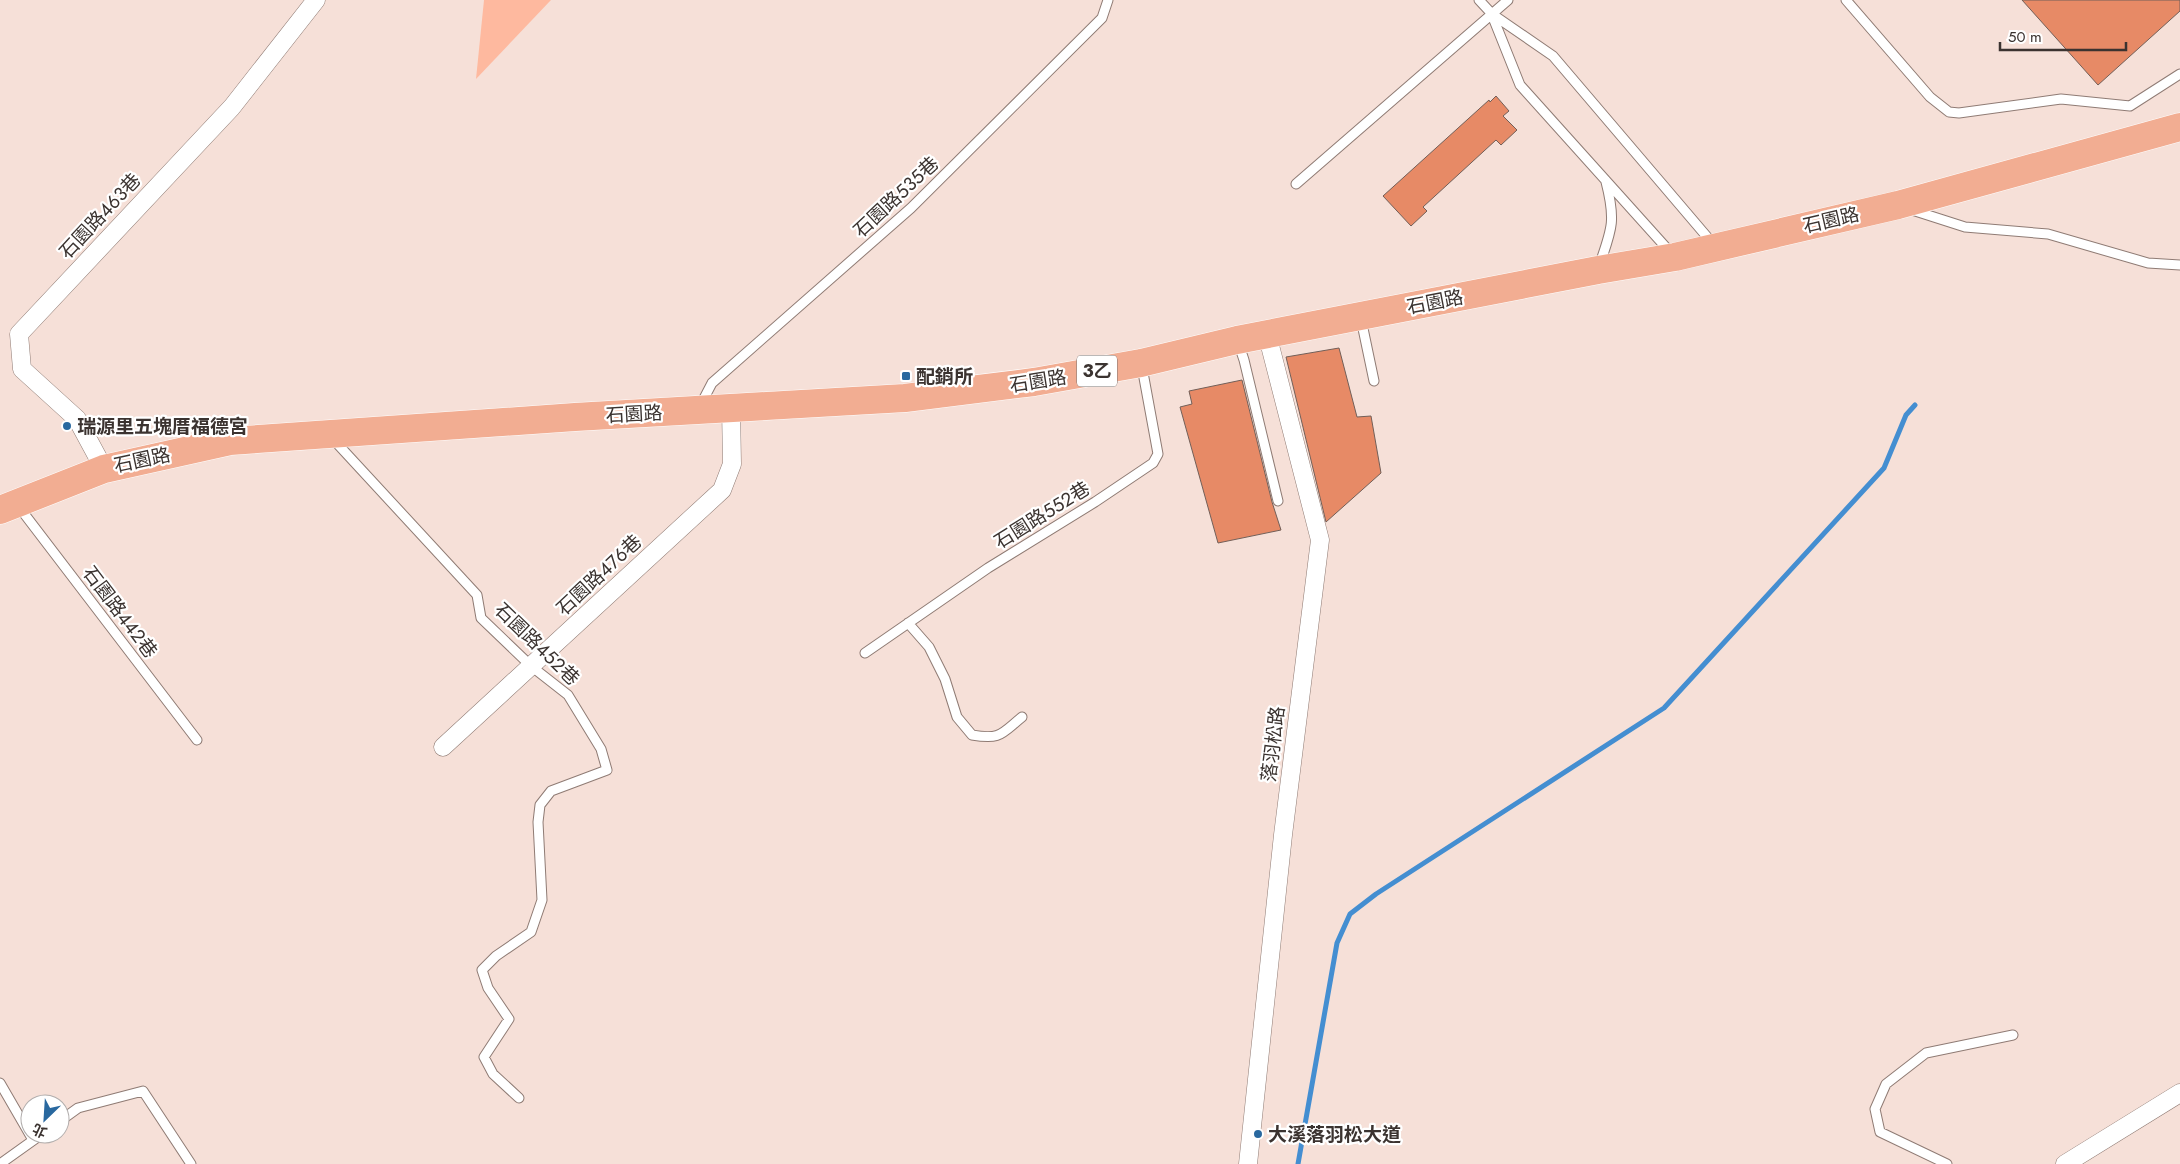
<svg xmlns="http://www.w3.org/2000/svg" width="2180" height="1164" font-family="Jost,'Noto Sans TC',sans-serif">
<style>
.green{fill:#feb99f}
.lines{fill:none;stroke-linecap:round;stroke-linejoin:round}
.stream{stroke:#448ed1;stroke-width:5}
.building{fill:#e78a66;stroke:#725f58}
.service-casing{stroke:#8f7b74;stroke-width:11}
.minor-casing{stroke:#8f7b74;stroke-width:19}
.primary-casing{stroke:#fff;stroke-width:29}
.service{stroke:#fff;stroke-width:9}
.minor{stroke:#fff;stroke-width:18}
.primary{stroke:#f2ad92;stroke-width:28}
.poi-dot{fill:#29689f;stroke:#fff;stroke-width:2}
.labels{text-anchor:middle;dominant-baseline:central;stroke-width:4.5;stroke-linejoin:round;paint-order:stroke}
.shield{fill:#fff;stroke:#76706e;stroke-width:1}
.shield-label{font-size:18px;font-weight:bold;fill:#3b3330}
.street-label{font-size:19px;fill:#3b3330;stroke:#fff}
.poi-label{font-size:19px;font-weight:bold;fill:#3b3330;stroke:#fff;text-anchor:start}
</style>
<rect width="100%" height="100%" fill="#f6e0d8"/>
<!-- green -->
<path class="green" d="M484 0H551L476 79Z"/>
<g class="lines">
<!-- stream -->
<path class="stream" d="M1298 1164 1337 943 1350 914 1376 894 1664 708 1884 468 1906 415 1915 405"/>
</g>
<!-- building -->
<path class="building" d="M2022 0H2180V11L2098 85Z
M1496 96 1509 111 1503 116 1517 130 1501 145 1496 140 1423 207 1427 211 1411 226 1383 196 1489 100 1490 102Z
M1339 348 1357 417 1371 416 1381 473 1326 522 1286 357Z
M1242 380 1272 502 1281 530 1218 543 1180 407 1192 404 1189 391Z"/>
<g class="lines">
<!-- service casing -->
<g class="service-casing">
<path id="service" d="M1479 0 1492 14 1553 56 1714 245
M1846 0 1930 97 1949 112 1959 113 2061 99 2130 106 2180 74
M1492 15 1520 85 1671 253
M1296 184 1508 0
M1912 210 1965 227 2048 234 2148 263 2180 265
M1599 266C1612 229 1616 221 1606 182
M1361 319 1374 381
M1238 342 1244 360 1278 501
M700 406 712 383 911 208 1102 18 1108 0
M332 438 477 595 481 618 531 666 568 695 601 749 607 770 551 791 540 805 538 822 542 900 531 932 496 956 482 970 488 988 509 1019 484 1057 493 1074 519 1098
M19 507 197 740
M908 623 929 647 945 679 957 717 972 735C1001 740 1001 734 1022 717
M865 653 988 568 1095 502 1153 463 1158 454 1142 367
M0 1083 33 1140
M60 1121 78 1108 143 1091 191 1164
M0 1164 42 1134
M1947 1164 1880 1132 1875 1109 1886 1084 1926 1053 2013 1035"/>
</g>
<!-- minor casing -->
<g class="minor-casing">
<path id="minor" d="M104 469 77 419 22 369 19 334 232 107 316 0
M443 747 722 490 732 464 731 408
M1248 1164 1283 835 1320 540 1267 334
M2065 1164 2180 1093"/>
</g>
<!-- primary casing -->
<g class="primary-casing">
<path id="primary" d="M0 510 104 469 230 441 575 417 905 398 1034 382 1141 363 1237 340 1598 270 1675 257 1898 205 2180 127"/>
</g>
<!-- service -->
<use href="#service" class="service"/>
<!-- minor -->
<use href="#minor" class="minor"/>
<!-- primary -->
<use href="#primary" class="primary"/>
</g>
<!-- markers -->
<g class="poi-dot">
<rect x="901" y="371" width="10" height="10" rx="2.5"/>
<circle cx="67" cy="426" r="5"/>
<circle cx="1258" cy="1134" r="5"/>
</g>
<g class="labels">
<!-- shield labels -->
<rect class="shield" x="1077" y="355.5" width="40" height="31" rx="4"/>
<g class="shield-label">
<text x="1097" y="371">3乙</text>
</g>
<!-- street labels -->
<g class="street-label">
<text transform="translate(896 197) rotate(-43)">石園路535巷</text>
<text transform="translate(100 216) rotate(-47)">石園路463巷</text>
<text transform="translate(1831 220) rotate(-13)">石園路</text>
<text transform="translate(1435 302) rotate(-11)">石園路</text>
<text transform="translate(1038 381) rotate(-9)">石園路</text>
<text transform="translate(634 414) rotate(-3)">石園路</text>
<text transform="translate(142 460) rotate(-12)">石園路</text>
<text transform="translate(1042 515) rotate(-32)">石園路552巷</text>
<text transform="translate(599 575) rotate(-43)">石園路476巷</text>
<text transform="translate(120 612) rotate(53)">石園路442巷</text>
<text transform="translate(537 644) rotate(44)">石園路452巷</text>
<text transform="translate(1273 744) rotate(-83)">落羽松路</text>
</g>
<!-- poi labels -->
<g class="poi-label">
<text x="916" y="376">配銷所</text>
<text x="77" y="426">瑞源里五塊厝福德宮</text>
<text x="1268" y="1134">大溪落羽松大道</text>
</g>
</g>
<!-- north arrow -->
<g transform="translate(45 1119) rotate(205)"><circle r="24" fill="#ffffff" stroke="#b1adac"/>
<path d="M0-4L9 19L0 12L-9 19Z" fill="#29689f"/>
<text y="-8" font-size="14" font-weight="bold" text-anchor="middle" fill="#3b3330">北</text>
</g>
<!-- scale -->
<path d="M2000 42v8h126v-8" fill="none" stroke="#3b3330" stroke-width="2.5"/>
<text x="2008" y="42" font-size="15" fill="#3b3330" stroke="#ffffff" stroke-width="4" paint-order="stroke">50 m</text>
</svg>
